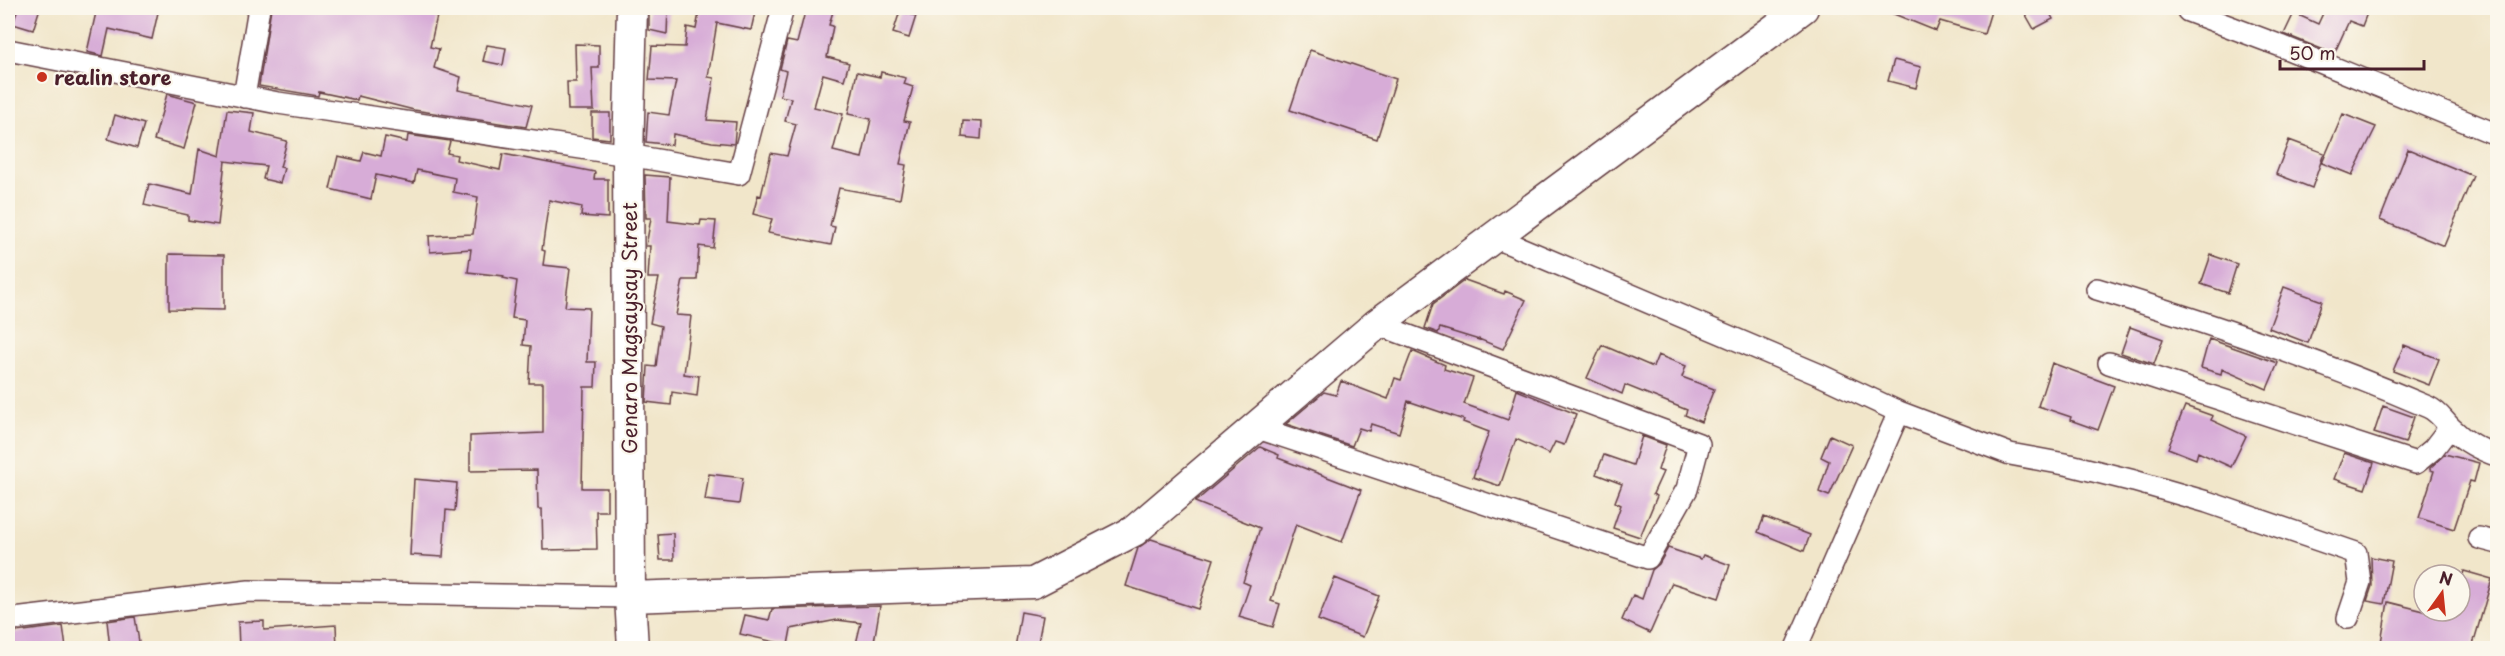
<svg xmlns="http://www.w3.org/2000/svg" width="2505" height="656" font-family="'Playpen Sans',sans-serif">
<style>
.building{fill:#d7acd7}
.lines{fill:none;stroke-linecap:round;stroke-linejoin:round}
.street-casing{stroke:#633d43;stroke-width:24}
.secondary-casing{stroke:#633d43;stroke-width:33}
.street{stroke:#fff;stroke-width:21}
.secondary{stroke:#fff;stroke-width:30}
.poi-dot{fill:#c8321e;stroke:#fbf7ec;stroke-width:2}
.labels{text-anchor:middle;dominant-baseline:central;stroke-width:4.5;stroke-linejoin:round;paint-order:stroke}
.poi-label{font-size:20px;font-weight:bold;fill:#4a1f2b;stroke:#fbf7ec;text-anchor:start}
.street-label{font-size:20px;fill:#4a1f2b;stroke:#fbf7ec}
</style>
<rect width="100%" height="100%" fill="#fbf7ec"/>
<filter id="ink" filterUnits="userSpaceOnUse"><feTurbulence type="fractalNoise" baseFrequency=".0167" numOctaves="2"/><feDisplacementMap in="SourceGraphic" scale="12" xChannelSelector="R" yChannelSelector="G"/><feConvolveMatrix kernelMatrix="1 2 1 2 8 2 1 2 1" color-interpolation-filters="sRGB"/></filter>
<filter id="wash" filterUnits="userSpaceOnUse"><feTurbulence type="fractalNoise" baseFrequency=".008" numOctaves="4" result="noise"/><feDisplacementMap in="SourceGraphic" scale="24" xChannelSelector="R" yChannelSelector="G"/><feGaussianBlur stdDeviation="1.35" result="paint"/><feColorMatrix in="noise" values="0 0 0 0 0 0 0 0 0 0 0 0 0 0 0 0 0 1.4 0 .05"/><feComposite in="paint" operator="in"/></filter>
<g filter="url(#wash)">
<rect width="100%" height="100%" fill="#f1e6ca"/>
<g id="blocks">
<!-- building -->
<path class="building" d="M18 8H40L33 30 13 24Z
M97 8H159L152 39 109 29 103 56 87 52Z
M271 8H426L424 13 437 16 430 47 439 49 434 68 461 77 458 90 532 105 526 127 414 110 358 96 357 100 319 92 318 96 259 86Z
M649 8H668L667 34 649 30Z
M700 8H756L751 30 717 23 708 77 714 78 707 120 736 122 734 144 712 142 673 134 672 145 646 142 648 112 669 115 676 81 649 80 652 46 685 47 687 27 696 29Z
M806 8H834L829 25 833 26 827 57 849 63 844 80 823 74 814 107 843 114 833 151 862 158 871 119 848 114 857 72 880 77 881 72 906 78 904 84 913 87 904 121 910 122 900 164 906 165 900 199 839 188 830 226 835 227 831 245 768 233 772 219 753 214 758 195 761 196 771 153 787 156 796 124 785 121 791 98 780 96 786 71 780 69 787 41 797 43Z
M1879 8H1992L1984 34 1940 21 1936 31Z
M2022 8H2047L2053 19 2034 29Z
M2318 8H2369L2362 26 2349 21 2334 54 2284 34 2294 13 2318 24 2324 11Z
M900 11 916 16 909 38 893 33Z
M575 44 599 45V68H592L594 110H568L567 82H576Z
M487 45 506 48 503 65 483 61Z
M1310 50 1396 79 1377 139 1290 110Z
M1894 60 1921 67 1916 88 1888 81Z
M167 94 197 102 184 149 154 140Z
M227 110 254 113 251 132 287 141 280 167 284 168 280 183 263 179 266 166 225 161 218 225 188 220V215L144 205 149 184 192 194 199 149 220 156Z
M592 113H610V139L592 137Z
M2343 114 2376 127 2352 175 2322 163Z
M115 115 144 124 137 148 108 139Z
M963 121 982 122 981 139 962 137Z
M408 135 450 141 447 153 457 155 456 160 500 170 503 154 595 172 594 179H608V218L581 216 582 207 549 200 542 250 545 251 543 265 570 268 565 307 589 308 587 362H596L595 387H584L582 488H607V511H596L597 549 543 550 542 509H538L537 470 470 471V436L543 433V383H529L531 346 523 345 525 320 512 318 517 281 503 278 504 276 468 272 471 249 430 252 429 236 473 234 478 197 453 192 455 178 417 170 414 183 376 175 371 199 330 189 338 156 361 161 364 152 381 156 385 137 407 142Z
M2289 140 2324 153 2312 188 2276 174Z
M2408 149 2473 176 2444 246 2380 220Z
M645 175 670 177 668 221 700 225 701 220 716 221 713 248 699 246 697 280H683L676 315 691 316 684 374 699 376 697 396 672 392 671 405 646 402 648 366 656 367 661 326 650 323 659 278H648L650 246H646L651 218H646Z
M169 254 224 255V310L169 309Z
M2211 255 2237 264 2228 293 2201 284Z
M1465 280 1504 294 1505 291 1526 300 1503 349 1479 339V340L1440 328 1438 333 1425 328 1433 304Z
M2284 287 2322 301 2308 343 2269 328Z
M2130 327 2163 339 2154 364 2121 353Z
M2209 339 2278 363 2267 389 2222 369 2221 374 2201 368Z
M1602 345 1653 367 1658 355 1686 366 1682 377 1714 389 1701 422 1685 415 1687 410 1625 385 1622 394 1587 378Z
M2404 345 2439 359 2429 385 2393 371Z
M1412 351 1445 365 1444 369 1473 378 1464 404 1508 420 1517 390 1576 414 1564 445 1555 442 1549 454 1516 439 1500 486 1473 477 1489 432 1463 422 1464 420 1408 401 1399 433 1371 424 1369 431 1359 428 1352 446 1286 424 1324 392 1336 395 1341 381 1388 399 1395 378 1401 380Z
M2052 363 2114 386 2098 430 2070 420 2071 417 2038 406Z
M2185 406 2213 416 2211 420 2246 436 2231 467 2198 452 2196 459 2168 448Z
M2383 406 2414 417 2405 443 2374 433Z
M1830 435 1852 445 1829 496 1819 492 1829 461 1821 457Z
M1642 436 1666 445 1658 470 1663 472 1653 494 1657 496 1640 537 1613 528 1621 505 1615 502 1622 484 1596 474 1604 455 1633 465Z
M1260 447 1279 455 1278 458 1361 490 1342 542 1296 524 1271 601 1280 604 1273 627 1239 617 1250 585 1243 582 1260 528 1195 502Z
M2344 453 2374 463 2365 489 2334 479Z
M2445 454 2479 463 2474 482 2470 481 2454 529 2419 518 2434 471 2430 470V468Z
M709 474 743 478 739 504 705 500Z
M414 479 457 483 455 511 446 510 443 557 410 555Z
M1764 517 1810 535 1804 551 1758 532Z
M673 533 674 560H660L658 534Z
M1151 539 1214 559 1198 609 1126 586 1138 548Z
M1668 548 1701 559 1703 555 1730 565 1719 598 1672 583 1650 633 1622 620 1633 595 1642 599 1652 570 1659 564Z
M2371 557 2392 561 2384 604 2367 601 2372 586Z
M2464 571 2492 579 2472 648H2380L2388 602 2448 617 2450 611H2460V583Z
M1335 578 1379 596 1363 637 1318 620Z
M880 606 873 648H855L861 623 837 620 791 629 788 645 740 634 745 615 769 620 772 609Z
M1021 612 1043 616 1037 648H1015Z
M135 617 140 648H110L107 621Z
M264 621V630L336 625 337 648H239L238 622Z
M63 626 66 648H8V633Z"/>
</g>
</g>
<g filter="url(#ink)">
<use href="#blocks" fill-opacity="0" stroke="#633d43" stroke-width="1.5"/>
<g class="lines">
<!-- street casing -->
<g class="street-casing">
<path id="street" d="M2190 8 2188 11 2281 46 2498 135
M8 50 278 103 628 155 739 174 783 8
M244 97 259 8
M1492 236 1820 375 1899 412 1796 648
M2097 289C2209 323 2321 361 2428 407 2439 412 2443 420 2451 428 2465 442 2479 449 2498 456
M2109 363 2416 463 2433 449 2450 427
M1899 412 2010 454 2070 465 2134 481 2207 502 2356 553 2360 582 2348 618
M1255 427 1648 558 1687 489 1699 444 1377 324
M2479 538 2498 543
M8 621 14 619 249 591 630 597"/>
</g>
<!-- secondary casing -->
<g class="secondary-casing">
<path id="secondary" d="M632 8 628 155 630 597 633 648
M630 597 1033 583 1134 531 1377 324 1803 8"/>
</g>
<!-- street -->
<use href="#street" class="street"/>
<!-- secondary -->
<use href="#secondary" class="secondary"/>
</g>
</g>
<!-- markers -->
<circle class="poi-dot" cx="42" cy="77" r="6"/>
<g class="labels">
<!-- poi labels -->
<g class="poi-label">
<text x="54" y="77">realin store</text>
</g>
<!-- street labels -->
<g class="street-label">
<text transform="translate(629 328) rotate(-90)">Genaro Magsaysay Street</text>
</g>
</g>
<!-- margin -->
<rect width="2505" height="656" fill="none" stroke="#fbf7ec" stroke-width="30"/>
<!-- north arrow -->
<g transform="translate(2442 593) rotate(15)"><circle r="28" fill="#fbf7ec" stroke="#b4a19f" stroke-width="1.5"/>
<path d="M0-4.5L10 22L0 15L-10 22Z" fill="#c8321e"/>
<text y="-9" font-size="16" font-weight="bold" text-anchor="middle" fill="#4a1f2b">N</text>
</g>
<!-- scale -->
<path d="M2280 60v9h144v-9" fill="none" stroke="#4a1f2b" stroke-width="3"/>
<text x="2289" y="60" font-size="18" fill="#4a1f2b" stroke="#fbf7ec" stroke-width="4.5" paint-order="stroke">50 m</text>
</svg>
